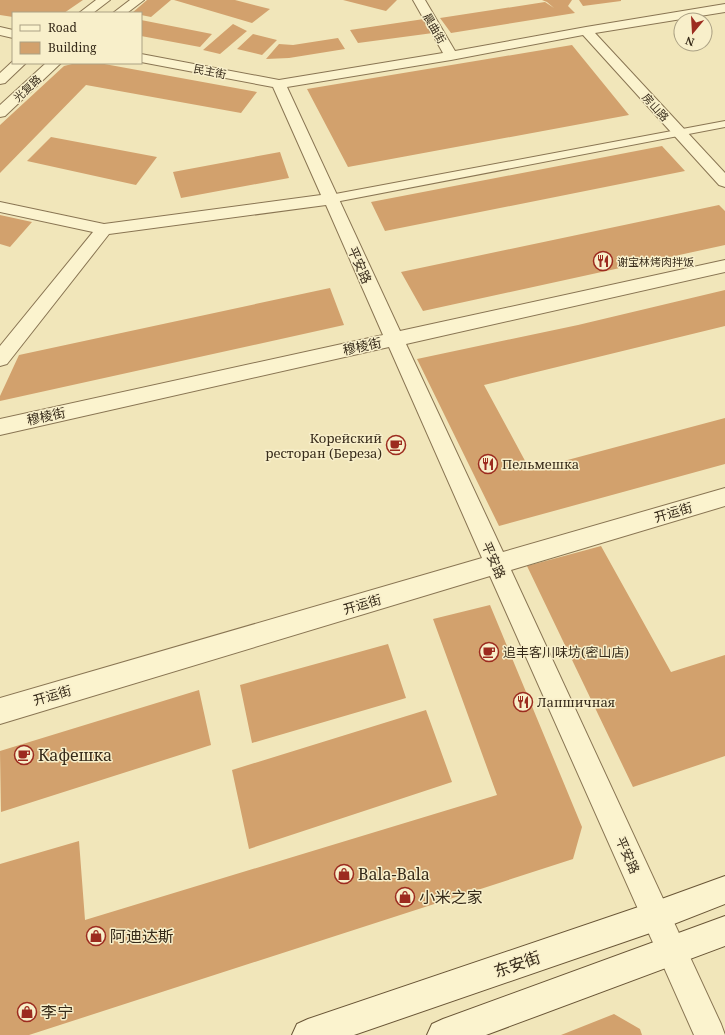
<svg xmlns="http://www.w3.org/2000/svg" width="725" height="1035" font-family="'Noto Serif','Noto Sans SC',serif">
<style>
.building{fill:#d2a16d}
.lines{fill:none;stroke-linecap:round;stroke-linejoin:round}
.service-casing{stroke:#897553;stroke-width:2}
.minor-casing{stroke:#897553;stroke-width:2}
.tertiary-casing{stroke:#897553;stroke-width:2}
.secondary-casing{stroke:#6a5637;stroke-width:2}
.service{fill:#fbf3ce;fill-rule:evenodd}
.minor{fill:#fbf3ce;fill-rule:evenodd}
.tertiary{fill:#fbf3ce;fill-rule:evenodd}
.secondary{fill:#fbf3ce;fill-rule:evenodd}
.labels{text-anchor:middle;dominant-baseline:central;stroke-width:3;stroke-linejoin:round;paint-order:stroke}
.far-street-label{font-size:11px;fill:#372b1a;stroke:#f8efca}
.far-poi-label{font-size:11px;fill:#372b1a;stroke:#f8efca;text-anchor:start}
.street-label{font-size:13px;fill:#372b1a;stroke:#f8efca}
.poi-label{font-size:13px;fill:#372b1a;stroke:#f8efca;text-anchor:start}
.near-poi-label{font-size:16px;fill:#372b1a;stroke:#f8efca;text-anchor:start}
.near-street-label{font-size:16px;fill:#372b1a;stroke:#f8efca}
</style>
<rect width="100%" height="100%" fill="#f1e6ba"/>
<!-- building -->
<path class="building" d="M0 0H83L64 13H13V17L0 15Z
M147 0H171L151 17 141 15V13H132Z
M174 0H235L270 9 252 23Z
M343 0H397L386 11Z
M542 0H572L568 6 575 13 451 33 440 18 545 2 554 8 547 2Z
M579 0H621V1L583 6Z
M424 19 433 33 358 43 350 30Z
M141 20 212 34 200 47 141 36Z
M233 24 247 31 220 54 203 50Z
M253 34 277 40 262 55 237 49Z
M338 38 345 49 289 58 266 59 279 44 293 45Z
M572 45 629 115 348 167 307 89Z
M76 63H99L257 92 241 113 86 85 0 173V125L64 66Z
M51 137 157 157 136 185 27 161Z
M662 146 685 171 385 231 371 202Z
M280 152 289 178 181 198 173 172Z
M719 205 725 211V245L423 311 401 272Z
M0 215 32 222 10 247 0 244Z
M330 288 344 325 0 401V396L19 355Z
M725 290V326L484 385 530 470 725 418V464L499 526 417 359 578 325Z
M601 546 671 672 725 655V756L633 787 527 566Z
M490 605 582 827 573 859 29 1035H0V864L79 841 85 920 497 795 433 619Z
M388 644 406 698 252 743 240 685Z
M199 690 211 745 1 812 0 751Z
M426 710 452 782 249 849 232 770Z
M614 1014 640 1029 642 1035H561Z"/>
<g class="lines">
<!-- service casing -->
<g class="service-casing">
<path id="service" d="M725 121V127L330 203 326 202 324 199 326 196 330 195Z"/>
</g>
<!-- minor casing -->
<g class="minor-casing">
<path id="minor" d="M413 0H425L455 51 586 27 725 4V12L595 33 725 173V187L719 185 583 35 451 60 287 87 400 331 725 260V272L406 344 503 552 725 488V506L511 570 721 1024 725 1035H694L490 576 0 724V698L482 558 389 347 0 435V419L383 335 326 205 109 234 7 364 0 366V346L93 232 0 212V202L104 224 321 195 273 87 141 62V54L279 80 443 53Z
M0 27 13 30V38L0 35Z"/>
</g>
<!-- tertiary casing -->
<g class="tertiary-casing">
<path id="tertiary" d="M96 0H110L93 13H79Z
M130 0H144L127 13H113Z
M13 61V63H26L5 83 0 84V73Z
M46 63H61L5 116 0 117V105Z"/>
</g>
<!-- secondary casing -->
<g class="secondary-casing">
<path id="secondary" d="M725 876V904L656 931 354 1035H292L297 1024 308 1019 656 901Z
M725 916V946L486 1035H427L432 1024 443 1019Z"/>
</g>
<!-- service -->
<use href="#service" class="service"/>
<!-- minor -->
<use href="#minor" class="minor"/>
<!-- tertiary -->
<use href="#tertiary" class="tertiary"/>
<!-- secondary -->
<use href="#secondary" class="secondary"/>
</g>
<!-- icons -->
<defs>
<g id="restaurant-ring" transform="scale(1)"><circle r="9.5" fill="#f8efca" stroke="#9c2b1f" stroke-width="1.5"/><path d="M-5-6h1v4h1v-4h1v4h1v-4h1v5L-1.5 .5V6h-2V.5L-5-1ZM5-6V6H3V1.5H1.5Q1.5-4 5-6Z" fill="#9c2b1f"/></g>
<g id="cafe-ring" transform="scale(1)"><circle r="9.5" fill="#f8efca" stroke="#9c2b1f" stroke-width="1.5"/><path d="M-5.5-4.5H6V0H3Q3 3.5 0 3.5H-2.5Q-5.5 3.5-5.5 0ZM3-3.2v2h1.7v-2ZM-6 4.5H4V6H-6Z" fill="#9c2b1f"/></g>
<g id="shop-ring" transform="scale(1)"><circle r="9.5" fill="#f8efca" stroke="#9c2b1f" stroke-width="1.5"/><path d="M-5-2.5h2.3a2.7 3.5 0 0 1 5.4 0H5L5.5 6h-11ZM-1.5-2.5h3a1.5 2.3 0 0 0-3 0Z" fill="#9c2b1f"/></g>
</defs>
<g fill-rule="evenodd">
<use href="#restaurant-ring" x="603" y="261"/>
<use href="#cafe-ring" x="396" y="445"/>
<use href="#restaurant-ring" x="488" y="464"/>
<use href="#cafe-ring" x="489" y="652"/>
<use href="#restaurant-ring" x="523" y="702"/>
<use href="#cafe-ring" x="24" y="755"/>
<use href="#shop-ring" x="344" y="874"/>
<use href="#shop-ring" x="405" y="897"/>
<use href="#shop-ring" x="96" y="936"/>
<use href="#shop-ring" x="27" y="1012"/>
</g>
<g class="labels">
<!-- far-street labels -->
<g class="far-street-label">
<text transform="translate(435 28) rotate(60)">晨曲街</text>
<text transform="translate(210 71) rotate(11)">民主街</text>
<text transform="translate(27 88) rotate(-43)">光复路</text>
<text transform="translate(656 107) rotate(48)">房山路</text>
</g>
<!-- far-poi labels -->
<g class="far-poi-label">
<text x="617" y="261">谢宝林烤肉拌饭</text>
</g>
<!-- street labels -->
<g class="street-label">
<text transform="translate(360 265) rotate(66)">平安路</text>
<text transform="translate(362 346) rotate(-12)">穆棱街</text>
<text transform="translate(46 416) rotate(-12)">穆棱街</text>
<text transform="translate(673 512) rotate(-16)">开运街</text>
<text transform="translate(494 560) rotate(66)">平安路</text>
<text transform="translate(362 604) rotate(-16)">开运街</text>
<text transform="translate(52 695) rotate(-16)">开运街</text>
<text transform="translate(628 855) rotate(66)">平安路</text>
</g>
<!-- poi labels -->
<g class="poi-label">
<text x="382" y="438" text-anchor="end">Корейский<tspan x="382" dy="15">ресторан (Береза)</tspan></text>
<text x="502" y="464">Пельмешка</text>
<text x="503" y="652">追丰客川味坊(密山店)</text>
<text x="537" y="702">Лапшичная</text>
</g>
<!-- near-poi labels -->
<g class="near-poi-label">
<text x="38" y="755">Кафешка</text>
<text x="358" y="874">Bala-Bala</text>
<text x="419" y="897">小米之家</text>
<text x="110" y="936">阿迪达斯</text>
<text x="41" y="1012">李宁</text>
</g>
<!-- near-street labels -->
<g class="near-street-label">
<text transform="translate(517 964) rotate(-19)">东安街</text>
</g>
</g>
<!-- legend -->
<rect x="12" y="12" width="130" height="52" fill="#f8efca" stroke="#aba184"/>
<rect x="20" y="25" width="20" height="6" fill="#fbf3ce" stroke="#aba184"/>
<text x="48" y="32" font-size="12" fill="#372b1a">Road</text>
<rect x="20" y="42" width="20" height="12" fill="#d2a16d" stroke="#aba184"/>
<text x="48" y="52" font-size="12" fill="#372b1a">Building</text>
<!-- north arrow -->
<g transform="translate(693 32) rotate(198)"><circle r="19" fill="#f8efca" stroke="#aba184"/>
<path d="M0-3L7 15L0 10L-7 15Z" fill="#9c2b1f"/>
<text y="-6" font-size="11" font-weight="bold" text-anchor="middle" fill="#372b1a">N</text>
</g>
</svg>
